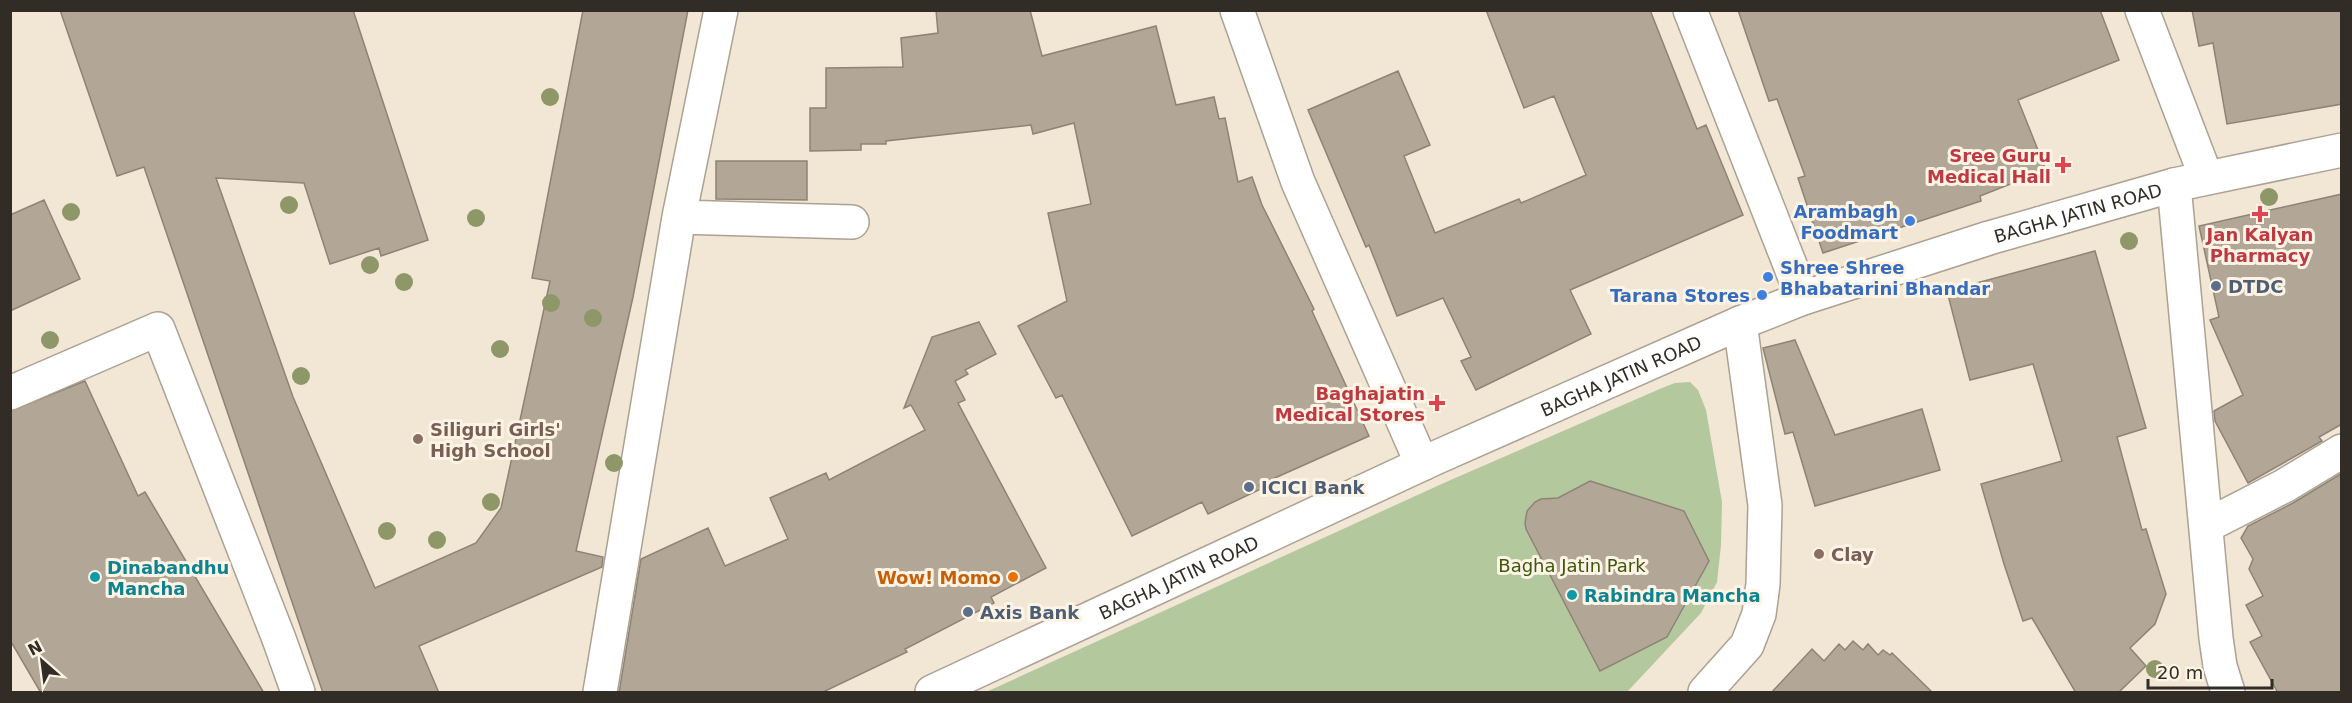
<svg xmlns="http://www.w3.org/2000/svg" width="2352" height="703" font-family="'DejaVu Sans',sans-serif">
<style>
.green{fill:#b4c89d}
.building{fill:#b2a797;stroke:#8e8374;stroke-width:1.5}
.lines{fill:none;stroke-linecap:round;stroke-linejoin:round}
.minor-casing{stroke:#aca192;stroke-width:36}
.tertiary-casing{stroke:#aca192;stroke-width:36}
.minor{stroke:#fff;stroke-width:33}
.tertiary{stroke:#fff;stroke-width:33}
.tree{fill:#8e9768}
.health-dot{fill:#e0444e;stroke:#fdf4e6;stroke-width:2}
.shop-dot{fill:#3f7fe0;stroke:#fdf4e6;stroke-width:2}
.service-dot{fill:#5c6f8a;stroke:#fdf4e6;stroke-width:2}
.education-dot{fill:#8d6e63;stroke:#fdf4e6;stroke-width:2}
.culture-dot{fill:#0f9aa8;stroke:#fdf4e6;stroke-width:2}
.food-dot{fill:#e8710a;stroke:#fdf4e6;stroke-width:2}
.labels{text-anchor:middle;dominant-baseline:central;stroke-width:6;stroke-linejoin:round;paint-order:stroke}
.health-label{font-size:18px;font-weight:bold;fill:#be3a42;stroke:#fdf4e6;text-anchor:end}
.shop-label{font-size:18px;font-weight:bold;fill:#366cbe;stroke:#fdf4e6;text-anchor:end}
.street-label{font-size:18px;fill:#312d26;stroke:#fdf4e6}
.service-label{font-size:18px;font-weight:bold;fill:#4e5e75;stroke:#fdf4e6;text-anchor:start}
.education-label{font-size:18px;font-weight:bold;fill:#785e54;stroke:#fdf4e6;text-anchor:start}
.park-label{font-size:18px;fill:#3d570f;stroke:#fdf4e6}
.culture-label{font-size:18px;font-weight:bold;fill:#0d838f;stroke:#fdf4e6;text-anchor:start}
.food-label{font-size:18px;font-weight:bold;fill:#c56008;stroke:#fdf4e6;text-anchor:end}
</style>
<rect width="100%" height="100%" fill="#f2e6d5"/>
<!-- green -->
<path class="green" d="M1690 382 1698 390 1706 410 1722 502 1721 545 1717 582 1701 613 1627 692H986L1446 482 1662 388 1675 383Z"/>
<!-- building -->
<path class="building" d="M60 10H353L428 240 381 256 379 248 330 264 304 183 216 178 293 397 375 588 476 543 501 508 550 281 532 278 583 10H688L633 297 576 551 603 557 602 567 419 646 439 693H323L144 167 117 176Z
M936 10H1030L1042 56 1156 26 1176 105 1214 97 1219 119 1225 118 1238 182 1252 177 1262 205 1314 309 1312 311 1369 436 1259 485 1261 489 1208 514 1202 502 1132 536 1062 395 1056 398 1018 326 1067 301 1048 213 1091 204 1074 123 1033 134 1031 125 886 141V144H861V150L810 151V108H826V68L903 67 901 38 938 33Z
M1486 10H1650L1697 129 1706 125 1743 215 1570 290 1591 334 1476 390 1461 361 1471 357 1443 298 1397 316 1369 245 1366 247 1308 110 1398 71 1430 145 1404 156 1435 233 1519 199 1521 203 1586 175 1554 96 1524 108Z
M1738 10H2100L2119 60 2018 100 2046 170 1980 196 1981 201 1823 253 1798 178 1805 176 1777 99 1769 101Z
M2192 10H2342V104L2227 124 2213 43 2199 46Z
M716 161H807V200L716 199Z
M2342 194V424L2319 437 2322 441 2248 483 2215 421 2214 411 2243 395 2210 320 2219 317 2199 226Z
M44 200 80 279 10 311V215Z
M2095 251 2146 428 2117 437 2142 530 2146 529 2166 594 2155 624 2130 648 2146 666 2118 693H2076L2032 618 2023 621 2004 564 1981 484 2062 461 2033 364 1970 380 1947 291Z
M979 322 996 354 965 370 968 374 955 381 965 400 958 403 1046 568 991 597 994 603 905 649 907 652 821 693H619L641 559 708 528 725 566 788 539 770 498 826 473 829 480 925 430 911 405 904 408 932 337Z
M1795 340 1835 435 1922 409 1940 470 1815 506 1793 432 1785 434 1763 348Z
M85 381 138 496 145 492 264 693H41L10 640V411Z
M2342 473V693H2278L2250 642 2262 636 2246 605 2263 596 2249 569 2253 559 2241 538 2248 526 2293 503Z
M1590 481 1684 511 1709 561 1667 637 1600 671 1526 529 1525 523 1527 511 1535 502 1541 499 1558 498Z
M1853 641 1863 650 1868 644 1878 655 1883 650 1890 655 1892 653 1933 693H1771L1812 649 1824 661 1839 644 1845 650Z"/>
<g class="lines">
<!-- minor casing -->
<g class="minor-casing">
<path id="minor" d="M1237 10 1298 182 1422 464
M1690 10 1803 298
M2142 10 2206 177
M2174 185 2216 638 2220 666 2228 692
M679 217 852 222
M10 393 158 329 279 639 298 692
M2206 526 2284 486 2342 451
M600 692 679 217 721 10
M1705 692 1747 645 1759 614 1763 584 1765 505 1740 323"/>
</g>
<!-- tertiary casing -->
<g class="tertiary-casing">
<g id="tertiary">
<path id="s1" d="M932 692 1435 458 1740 323 1803 298 1989 238 2174 185 2342 150"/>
</g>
</g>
<!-- minor -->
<use href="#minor" class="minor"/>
<!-- tertiary -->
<use href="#tertiary" class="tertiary"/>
</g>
<!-- trees -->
<g class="tree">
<circle cx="550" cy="97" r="9"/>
<circle cx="2269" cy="197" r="9"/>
<circle cx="289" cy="205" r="9"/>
<circle cx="71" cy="212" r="9"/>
<circle cx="476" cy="218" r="9"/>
<circle cx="2129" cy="241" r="9"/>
<circle cx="370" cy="265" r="9"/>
<circle cx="404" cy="282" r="9"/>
<circle cx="551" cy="303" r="9"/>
<circle cx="593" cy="318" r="9"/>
<circle cx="50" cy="340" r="9"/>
<circle cx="500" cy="349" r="9"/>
<circle cx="301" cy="376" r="9"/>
<circle cx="614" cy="463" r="9"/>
<circle cx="491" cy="502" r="9"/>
<circle cx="387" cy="531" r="9"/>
<circle cx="437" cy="540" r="9"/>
<circle cx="2155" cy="669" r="9"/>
</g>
<!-- markers -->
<g class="health-dot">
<path d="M2060 156h6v6h6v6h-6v6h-6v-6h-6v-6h6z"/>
<path d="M2257 205h6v6h6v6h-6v6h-6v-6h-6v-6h6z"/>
<path d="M1434 394h6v6h6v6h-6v6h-6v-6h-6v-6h6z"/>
</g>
<g class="shop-dot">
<circle cx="1910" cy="221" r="6"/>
<circle cx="1768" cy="277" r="6"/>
<circle cx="1762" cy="295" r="6"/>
</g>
<g class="service-dot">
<circle cx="2216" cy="286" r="6"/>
<circle cx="1249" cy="487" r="6"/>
<circle cx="968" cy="612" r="6"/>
</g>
<g class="education-dot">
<circle cx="418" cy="439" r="6"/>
<circle cx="1819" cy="554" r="6"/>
</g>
<g class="culture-dot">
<circle cx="95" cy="577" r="6"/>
<circle cx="1572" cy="595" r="6"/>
</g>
<circle class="food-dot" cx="1013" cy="577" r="6"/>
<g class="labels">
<!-- health labels -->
<g class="health-label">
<text x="2051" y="155">Sree Guru<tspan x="2051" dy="21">Medical Hall</tspan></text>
<text x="2260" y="234" text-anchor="middle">Jan Kalyan<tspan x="2260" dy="21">Pharmacy</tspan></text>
<text x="1425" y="393">Baghajatin<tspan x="1425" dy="21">Medical Stores</tspan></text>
</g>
<!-- shop labels -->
<g class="shop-label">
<text x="1898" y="211">Arambagh<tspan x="1898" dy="21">Foodmart</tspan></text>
<text x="1780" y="267" text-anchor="start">Shree Shree<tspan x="1780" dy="21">Bhabatarini Bhandar</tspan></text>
<text x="1750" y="295">Tarana Stores</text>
</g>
<!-- street labels -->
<g class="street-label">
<text stroke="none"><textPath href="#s1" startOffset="1244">BAGHA JATIN ROAD</textPath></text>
<text stroke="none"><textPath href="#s1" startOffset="758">BAGHA JATIN ROAD</textPath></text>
<text stroke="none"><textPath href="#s1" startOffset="272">BAGHA JATIN ROAD</textPath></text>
</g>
<!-- service labels -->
<g class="service-label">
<text x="2228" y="286">DTDC</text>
<text x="1261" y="487">ICICI Bank</text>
<text x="980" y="612">Axis Bank</text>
</g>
<!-- education labels -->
<g class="education-label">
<text x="430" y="429">Siliguri Girls'<tspan x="430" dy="21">High School</tspan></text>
<text x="1831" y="554">Clay</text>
</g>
<!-- park labels -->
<g class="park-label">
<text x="1572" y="565">Bagha Jatin Park</text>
</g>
<!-- culture labels -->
<g class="culture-label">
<text x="107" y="567">Dinabandhu<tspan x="107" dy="21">Mancha</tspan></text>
<text x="1584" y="595">Rabindra Mancha</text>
</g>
<!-- food labels -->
<g class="food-label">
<text x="1001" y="577">Wow! Momo</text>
</g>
</g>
<!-- border -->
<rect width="2352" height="703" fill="none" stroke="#312d26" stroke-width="24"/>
<!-- north arrow -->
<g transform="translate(42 661) rotate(332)" stroke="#fdf4e6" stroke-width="4.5" paint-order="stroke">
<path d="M0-4.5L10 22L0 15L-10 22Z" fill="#312d26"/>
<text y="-9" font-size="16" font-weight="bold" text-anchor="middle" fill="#312d26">N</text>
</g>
<!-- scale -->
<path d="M2148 679v9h124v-9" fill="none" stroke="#312d26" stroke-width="3"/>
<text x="2157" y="679" font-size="18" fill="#312d26" stroke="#fdf4e6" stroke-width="4.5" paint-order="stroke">20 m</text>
</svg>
